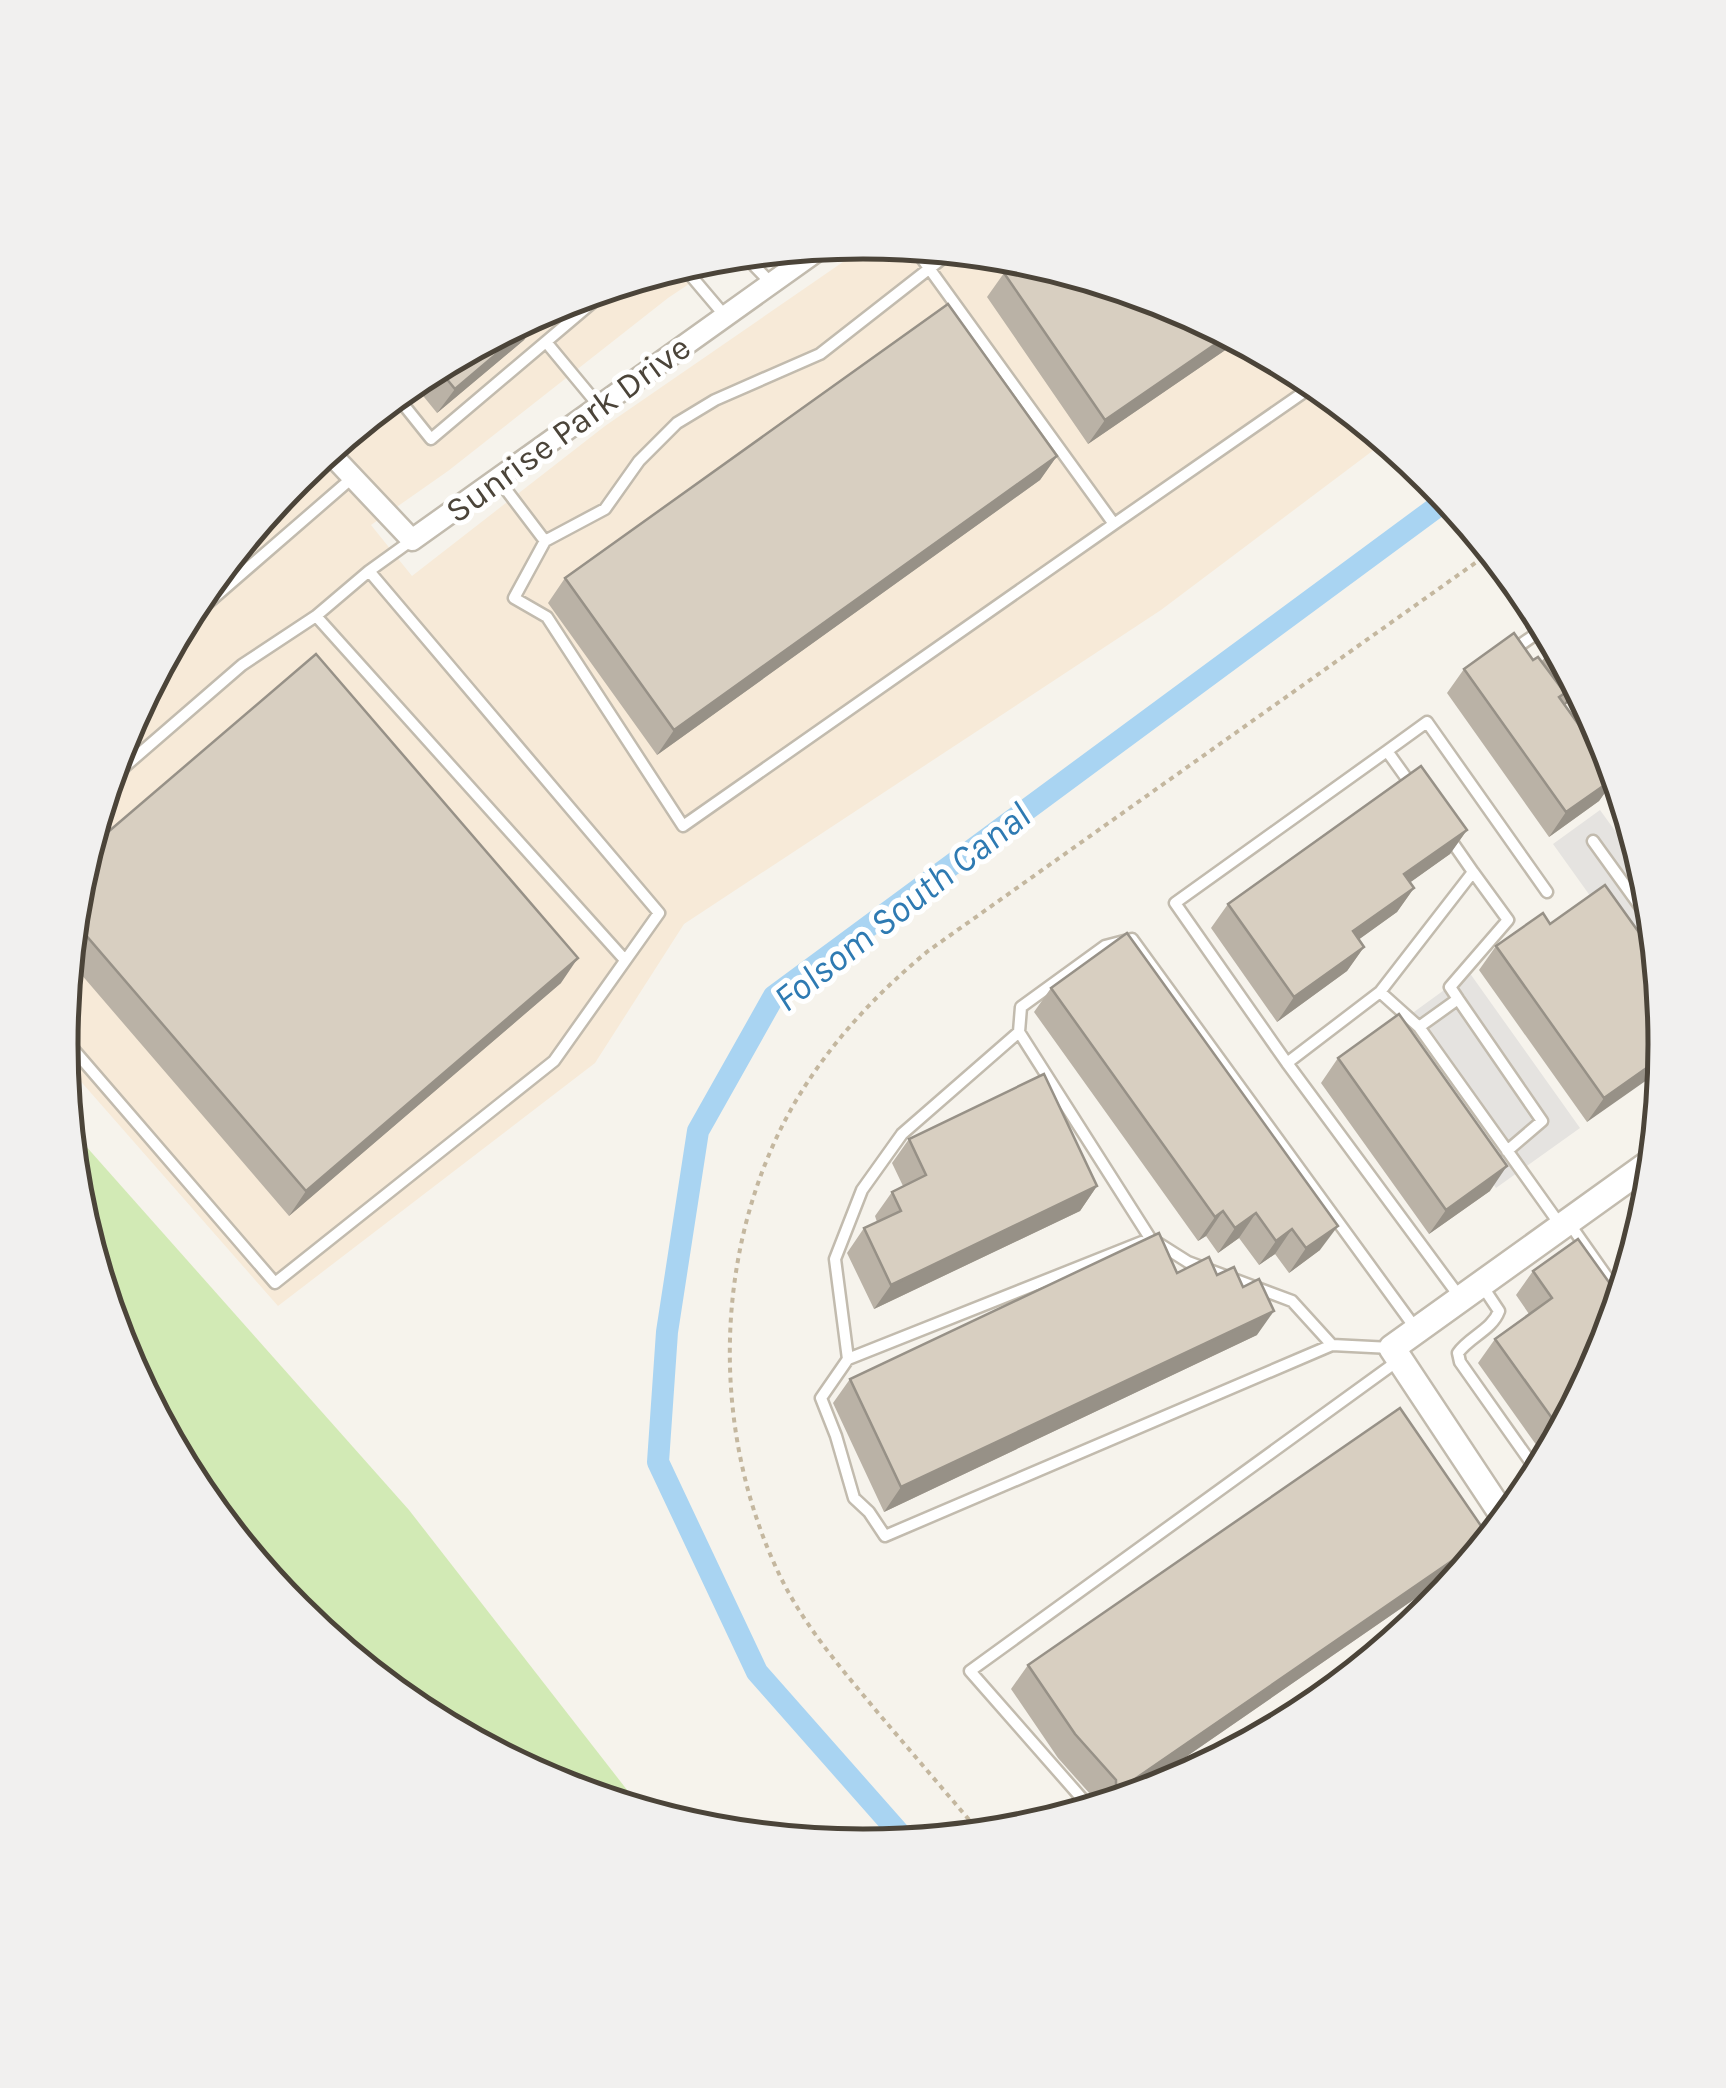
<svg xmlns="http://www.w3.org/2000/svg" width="1726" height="2088" font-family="Karla,sans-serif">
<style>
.commercial{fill:#f7ead8}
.green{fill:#d2eab5}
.parking{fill:#e5e3e0}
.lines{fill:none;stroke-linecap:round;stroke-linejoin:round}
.canal{stroke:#a9d4f2;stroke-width:22}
.service-casing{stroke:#c2bbae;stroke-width:15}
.minor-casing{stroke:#c2bbae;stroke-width:25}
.tertiary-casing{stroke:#c2bbae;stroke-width:30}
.path{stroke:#c4b79f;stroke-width:4;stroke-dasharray:5 5;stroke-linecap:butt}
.service{stroke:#fff;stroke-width:10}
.minor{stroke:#fff;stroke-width:20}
.tertiary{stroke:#fff;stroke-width:25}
.wall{fill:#bab2a6}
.shaded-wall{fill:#979187}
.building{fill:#d8cfc1;stroke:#979187;stroke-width:2.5}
.labels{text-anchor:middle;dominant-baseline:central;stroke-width:10;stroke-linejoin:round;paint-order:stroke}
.street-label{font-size:35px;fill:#4b4439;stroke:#fff}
.water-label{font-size:38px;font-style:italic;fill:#2e7ab2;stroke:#fff}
.rim{fill:none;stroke:#4b4439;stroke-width:5}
</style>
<rect width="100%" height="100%" fill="#f6f3ec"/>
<!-- commercial -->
<path class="commercial" d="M872 242 1020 257 1171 302 1310 377 1387 440 1161 610 684 924 595 1063 278 1306 62 1060 60 1043 76 887 121 736 196 597 296 476 417 376 556 302 707 256 734 254 668 298 448 471 371 525 412 576 605 426Z"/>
<!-- green -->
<path class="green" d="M68 1126 409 1510 645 1813 555 1786 416 1711 295 1611 195 1490 121 1351 75 1200Z"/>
<!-- parking -->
<path class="parking" d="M1600 810 1647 875 1661 995 1553 844Z
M1469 972 1580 1128 1496 1188 1385 1033Z"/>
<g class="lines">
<!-- canal -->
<path class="canal" d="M908 1843 757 1672 658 1462 667 1332 698 1131 774 996 1449 498"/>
<!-- service casing -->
<g class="service-casing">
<path id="service" d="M913 246 1114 524 1317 383
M742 253 771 283
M681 264 725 316
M546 342 599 406
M395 394 431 439 613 285
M498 479 545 541 514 598 547 617 683 826 1114 524
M545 541 605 509 639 461 677 423 715 400 820 354 953 250
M316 616 369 571
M179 628 352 478
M1510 652 1546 627
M1387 751 1427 722 1547 892
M1603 779 1628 812
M108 781 242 665 316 616 625 960
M1448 836 1473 872 1380 992 1419 1027 1561 1226
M1593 841 1655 927
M1380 992 1287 1063 1175 903 1387 751 1412 786
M1458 999 1450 987 1508 920 1473 872
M1419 1027 1458 999 1542 1121 1507 1151
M1019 1032 1021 1007 1105 946 1132 939 1416 1329
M61 1035 275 1283 554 1061 659 913 369 571 412 540
M1287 1063 1459 1296
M1569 1223 1621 1297
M1142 1242 848 1359 835 1259 862 1190 902 1134 1019 1032 1150 1238 1188 1262 1292 1301 1332 1345 1391 1348
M1481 1284 1499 1311C1492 1330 1469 1337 1458 1353L1460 1362 1539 1474
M848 1359 821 1398 836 1436 854 1498 869 1512 885 1536 1332 1345
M1092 1810 970 1671 1399 1360"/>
</g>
<!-- minor casing -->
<g class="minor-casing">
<path id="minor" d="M327 450 412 540 825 245"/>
</g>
<!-- tertiary casing -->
<g class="tertiary-casing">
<path id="tertiary" d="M1506 1520 1392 1348 1654 1160"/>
</g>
<!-- path -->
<path class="path" d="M982 1835C948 1795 913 1754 879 1714 845 1673 810 1633 785 1586 709 1438 711 1249 794 1104 829 1044 875 995 928 951L1492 551"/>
<!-- service -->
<use href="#service" class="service"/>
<!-- minor -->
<use href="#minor" class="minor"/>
<!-- tertiary -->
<use href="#tertiary" class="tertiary"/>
</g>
<!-- wall -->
<path class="wall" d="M1004 273 1171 302 1240 340 1088 444 987 297Z
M584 294 555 318 549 311 537 322 524 340 437 413 411 381 417 376 556 302Z
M1057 456 1040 480 657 755 548 603 565 578Z
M1556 644 1581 693 1565 705 1616 777 1599 801 1549 837 1447 693 1464 669 1533 660 1541 662Z
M1467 830 1450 854 1410 882 1414 888 1397 912 1359 939 1364 947 1347 971 1277 1022 1211 928 1228 904Z
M76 887 561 983 289 1216 68 959Z
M1550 924 1666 1044 1587 1122 1479 970 1496 946Z
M1051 988 1320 1250 1289 1273 1275 1254 1259 1265 1239 1238 1218 1253 1206 1236 1198 1241 1034 1012Z
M1338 1058 1490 1191 1429 1234 1321 1083Z
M909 1139 1097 1186 1080 1211 874 1309 847 1253 864 1228 877 1222 875 1216 892 1192 903 1186 892 1163Z
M1640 1237 1634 1257 1630 1251Z
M1533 1271 1605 1352 1547 1460 1478 1363 1495 1339 1529 1314 1516 1295Z
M1177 1273 1217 1275 1257 1335 884 1512 833 1403 850 1379Z
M1471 1560 1122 1801 1099 1808V1804L1058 1758 1011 1689 1028 1665Z"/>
<!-- shaded-wall -->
<path class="shaded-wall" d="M584 294 555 318 569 298Z
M555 302 549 311 537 322 524 340 437 413 455 389 536 313Z
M1230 334 1240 340 1088 444 1105 420Z
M1057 456 1040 480 657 755 674 730Z
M1577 685 1581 693 1562 707Z
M1616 777 1599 801 1549 837 1566 812Z
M1467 830 1450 854 1387 899 1404 874Z
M1414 888 1397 912 1336 956 1353 931Z
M1364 947 1347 971 1277 1022 1294 997Z
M578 958 561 983 289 1216 306 1191Z
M1665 1055 1664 1068 1587 1122 1604 1098Z
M1507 1166 1490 1191 1429 1234 1446 1210Z
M1097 1186 1080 1211 874 1309 891 1285Z
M1223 1211 1206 1236 1198 1241 1215 1217Z
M1256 1213 1239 1238 1218 1253 1235 1228Z
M1338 1226 1320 1250 1289 1273 1306 1248Z
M1292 1229 1275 1254 1259 1265 1276 1241Z
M1274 1311 1257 1335 884 1512 901 1487Z
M1488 1536 1471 1560 1122 1801 1106 1805 1116 1792Z"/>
<!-- building -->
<path class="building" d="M1026 258 1171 302 1230 334 1105 420 1004 273Z
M948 304 1057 456 674 730 565 578Z
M537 312 541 316 455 389 436 366Z
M1514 633 1533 660 1538 657 1565 693 1559 697 1616 777 1566 812 1464 669Z
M1556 644 1569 670 1552 647Z
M316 654 578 958 306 1191 72 919 76 887 87 850Z
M1421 766 1467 830 1404 874 1414 888 1353 931 1364 947 1294 997 1228 904Z
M1605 885 1658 959 1666 1044 1665 1055 1604 1098 1496 946 1543 913 1550 924Z
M1127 933 1338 1226 1306 1248 1292 1229 1276 1241 1256 1213 1235 1228 1223 1211 1215 1217 1051 988Z
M1399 1014 1507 1166 1446 1210 1338 1058Z
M1044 1074 1097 1186 891 1285 864 1228 901 1211 892 1192 926 1175 909 1139Z
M1159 1233 1177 1273 1209 1257 1217 1275 1234 1267 1243 1287 1259 1279 1274 1311 901 1487 850 1379Z
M1578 1239 1621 1299 1605 1352 1562 1432 1495 1339 1552 1298 1533 1271Z
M1400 1408 1488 1536 1116 1792V1780L1075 1734 1028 1665Z"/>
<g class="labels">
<!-- street labels -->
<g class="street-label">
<text transform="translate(568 429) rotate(-36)">Sunrise Park Drive</text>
</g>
<!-- water labels -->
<g class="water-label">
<text transform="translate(902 907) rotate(-38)">Folsom South Canal</text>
</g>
</g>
<!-- crop -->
<path d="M0 0H1726V2088H0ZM78 1044a785 785 0 1 1 1570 0a785 785 0 1 1-1570 0Z" fill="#f1f0ef" fill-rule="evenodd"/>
<path class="rim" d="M78 1044a785 785 0 1 1 1570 0a785 785 0 1 1-1570 0Z"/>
</svg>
